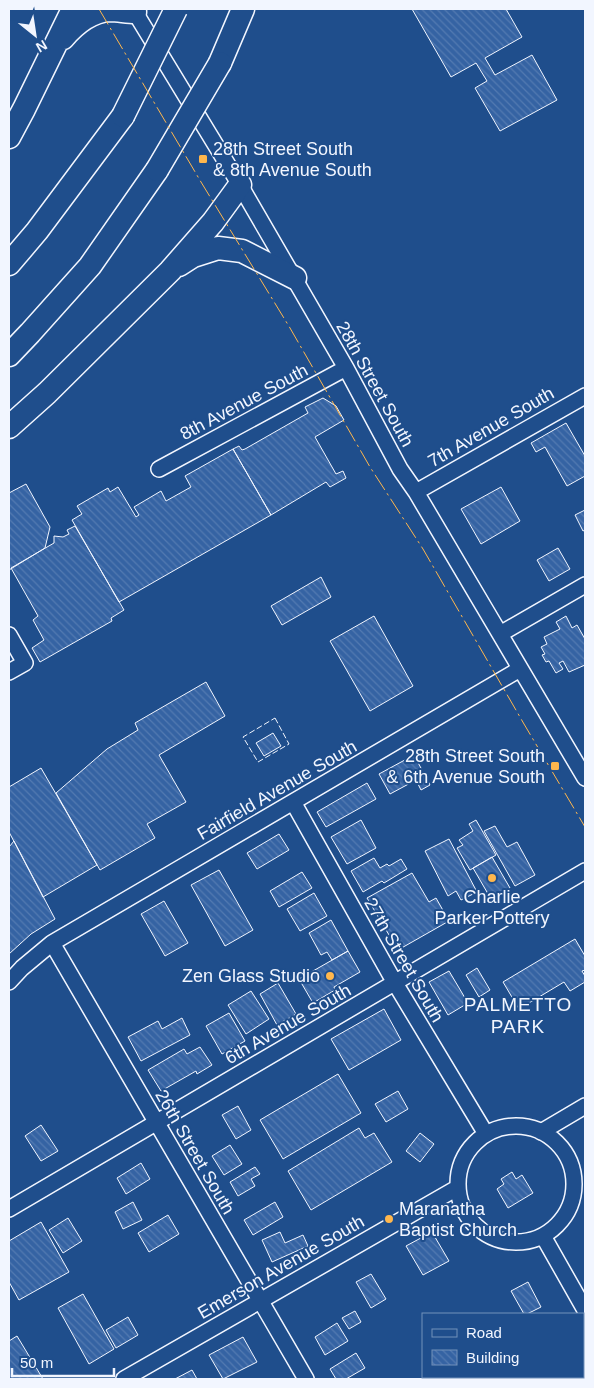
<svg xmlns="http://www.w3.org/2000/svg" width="594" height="1388" font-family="Arial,sans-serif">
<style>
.building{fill:url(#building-back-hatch);stroke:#f2f6ff}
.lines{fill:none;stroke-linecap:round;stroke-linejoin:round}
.minor-casing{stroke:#f2f6ff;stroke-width:18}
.highway-casing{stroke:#f2f6ff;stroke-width:25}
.minor{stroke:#1f4e8c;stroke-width:15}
.highway{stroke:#1f4e8c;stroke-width:22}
.highway-bridge-casing{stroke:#f2f6ff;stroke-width:25;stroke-linecap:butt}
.highway-bridge{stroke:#1f4e8c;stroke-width:22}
.fence{stroke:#f2f6ff;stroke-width:1;stroke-dasharray:6 2.5;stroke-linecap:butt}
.power{stroke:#ffb74d;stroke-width:1;stroke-dasharray:18 4 2.5 4;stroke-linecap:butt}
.poi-dot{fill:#ffb74d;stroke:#1f4e8c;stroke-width:2}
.labels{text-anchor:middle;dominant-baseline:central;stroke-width:4;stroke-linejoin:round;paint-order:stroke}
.poi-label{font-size:18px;fill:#f2f6ff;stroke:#1f4e8c;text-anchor:start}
.street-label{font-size:18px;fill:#f2f6ff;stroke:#1f4e8c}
.neighbourhood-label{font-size:19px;letter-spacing:1px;fill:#f2f6ff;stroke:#1f4e8c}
</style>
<defs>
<pattern id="building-back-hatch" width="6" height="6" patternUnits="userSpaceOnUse" patternTransform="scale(1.25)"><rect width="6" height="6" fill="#3563a3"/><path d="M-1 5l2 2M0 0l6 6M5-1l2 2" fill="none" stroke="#537ab1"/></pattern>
</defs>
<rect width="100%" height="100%" fill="#1f4e8c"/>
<!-- building -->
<path class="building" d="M412 9H506L522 37 485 58 495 75 532 55 557 100 500 131 475 88 487 81 476 63 451 77Z
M323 398 336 406 344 420 315 437 336 474 343 471 346 478 330 487 326 482 271 515 233 449 239 446 242 450 245 449 308 413 305 407Z
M566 423 585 456V476L567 486 545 447 536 452 531 443Z
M233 449 271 515 119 602 72 520 82 514 77 506 108 488 110 492 118 487 136 517 139 515 134 507 161 491 166 501 191 487 185 476Z
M26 484 50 527 45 548 9 570V493Z
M501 487 520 521 481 544 461 509Z
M585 510V530L583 531 575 515Z
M75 526 124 610 111 618 112 621 40 662 32 648 44 640 33 620 38 616 11 568 54 543V536L63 537 69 534 67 530Z
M558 548 570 569 549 581 537 560Z
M321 577 331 597 282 625 271 606Z
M374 616 413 686 370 711 330 641Z
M566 616 572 628 577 625 585 639V665L569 672 563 661 559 663 563 669 556 673 549 661 546 662 542 655 545 654 541 647 547 644 544 637 560 629 556 622Z
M206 682 225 716 159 755 186 802 147 824 155 838 100 870 56 793 107 749 138 730 135 723Z
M273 733 281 746 264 756 256 743Z
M414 755 430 785 421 790 416 780 390 794 379 774Z
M41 768 97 865 43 897 9 832V787Z
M367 783 376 799 326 827 317 812Z
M361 820 376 848 347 864 331 837Z
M476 820 496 855 470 870 457 848 463 845 459 840 473 831 469 824Z
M495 826 507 847 517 842 535 875 515 886 484 831Z
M279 834 289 850 257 869 247 853Z
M449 839 477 892 461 900 456 891 448 896 425 851Z
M14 841 55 919 31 934 9 954V847Z
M492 857 510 888 491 899 473 868Z
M374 858 380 868 387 864 389 866 401 859 407 869 384 883 382 881 363 892 351 871Z
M219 870 253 930 225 946 191 885Z
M302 872 312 888 279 907 270 891Z
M412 873 429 902 436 898 449 921 398 950 367 898Z
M314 893 327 916 300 931 287 909Z
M164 901 188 943 165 956 141 914Z
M331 920 348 951 332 960 327 952 321 955 309 933Z
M575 939 585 956V970L582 971 585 976V982L570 991 564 982 519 1009 503 982Z
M348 951 360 972 334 987 335 990 313 1003 299 979Z
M477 968 490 990 479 997 466 975Z
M449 971 468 1003 448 1015 429 982Z
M278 983 296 1014 277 1025 260 994Z
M251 991 269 1019 246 1034 228 1005Z
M384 1009 401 1040 349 1070 331 1039Z
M229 1013 245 1041 222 1054 206 1026Z
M182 1018 190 1035 141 1061 128 1037 158 1021 162 1029Z
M200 1047 212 1065 197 1074 196 1071 161 1091 148 1070 184 1049 187 1054Z
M338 1074 361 1113 283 1159 260 1120Z
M398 1091 408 1109 386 1122 375 1104Z
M238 1106 251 1130 236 1139 222 1115Z
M41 1125 58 1151 41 1161 25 1136Z
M359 1128 365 1138 374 1133 392 1162 311 1210 288 1171Z
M420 1133 434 1144 420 1162 406 1151Z
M230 1145 242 1164 224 1175 212 1156Z
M141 1163 150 1179 126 1194 117 1178Z
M255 1167 260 1174 251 1179 255 1186 238 1196 230 1182Z
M512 1172 516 1179 522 1175 533 1193 508 1208 497 1189 504 1184 501 1179Z
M133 1202 142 1220 123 1229 115 1212Z
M275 1202 283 1217 253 1235 244 1220Z
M168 1215 179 1234 149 1252 138 1233Z
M68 1218 82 1241 63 1253 49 1230Z
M41 1222 69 1272 19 1300 9 1282V1241Z
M280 1232 285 1243 303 1235 308 1246 272 1262 262 1240Z
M432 1232 449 1261 423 1275 406 1246Z
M371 1274 386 1299 371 1308 356 1282Z
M528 1282 541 1307 527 1314H524L511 1291Z
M83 1294 114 1349 89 1364 58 1308Z
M355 1311 361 1322 349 1329 342 1318Z
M128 1317 138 1335 116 1348 106 1330Z
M337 1323 348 1341 325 1355 315 1337Z
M17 1336 43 1379H9V1341Z
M243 1337 257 1362 223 1379 209 1355Z
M356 1353 365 1368 346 1379H336L330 1369Z
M192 1370 197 1379H175Z"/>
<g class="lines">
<!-- minor casing -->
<g class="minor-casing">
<path id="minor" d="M133 9 240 185 346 368 400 469 416 492 585 778
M159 469 346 368
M416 492 585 396
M500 634 585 585
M9 635 25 663 9 672
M293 802 395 983 486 1134
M52 943 306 1379
M9 982 22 968 52 943 520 669
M458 1184a58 58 0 1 1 116 0a58 58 0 1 1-116 0Z
M541 1132 585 1106
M9 1209 585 871
M543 1236 585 1310
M583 1352 585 1350
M124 1379 457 1188
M535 1379 540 1377"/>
</g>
<!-- highway casing -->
<g class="highway-casing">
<path id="highway" d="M63 38C75 24 91 11 110 10 118 10 127 12 135 12
M220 63 243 9
M9 137 24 109 73 9
M9 264 37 231 123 116
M179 265 193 256 218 248 242 251 295 278
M9 355 30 333 90 266 157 170
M9 427 47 393 170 271 213 222 240 185"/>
</g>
<!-- minor -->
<use href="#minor" class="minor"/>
<!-- highway -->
<use href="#highway" class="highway"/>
<!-- highway-bridge casing -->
<g class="highway-bridge-casing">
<path id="highway-bridge" d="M123 116 176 9
M157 170 220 63"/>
</g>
<!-- highway-bridge -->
<use href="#highway-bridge" class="highway-bridge"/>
<!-- fence -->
<path class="fence" d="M275 718 289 744 258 762 243 737Z"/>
<!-- power -->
<path class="power" d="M99 9 201 182 290 328 370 467 423 549 524 724 585 827"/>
</g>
<!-- markers -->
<g class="poi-dot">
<rect x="198" y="154" width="10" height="10" rx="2.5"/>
<rect x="550" y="761" width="10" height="10" rx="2.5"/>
<circle cx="492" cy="878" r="5"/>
<circle cx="330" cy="976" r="5"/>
<circle cx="389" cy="1219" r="5"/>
</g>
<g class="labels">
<!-- poi labels -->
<g class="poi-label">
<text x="213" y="149">28th Street South<tspan x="213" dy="21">&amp; 8th Avenue South</tspan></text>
<text x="545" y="756" text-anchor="end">28th Street South<tspan x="545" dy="21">&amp; 6th Avenue South</tspan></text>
<text x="492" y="897" text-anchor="middle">Charlie<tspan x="492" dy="21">Parker Pottery</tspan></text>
<text x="320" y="976" text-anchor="end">Zen Glass Studio</text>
<text x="399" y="1209">Maranatha<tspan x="399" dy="21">Baptist Church</tspan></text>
</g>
<!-- street labels -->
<g class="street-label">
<text transform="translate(375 384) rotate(61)">28th Street South</text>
<text transform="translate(244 402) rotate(-28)">8th Avenue South</text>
<text transform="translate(491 427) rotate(-30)">7th Avenue South</text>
<text transform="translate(277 790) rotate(-30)">Fairfield Avenue South</text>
<text transform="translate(404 960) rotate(60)">27th Street South</text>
<text transform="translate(288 1024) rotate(-30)">6th Avenue South</text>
<text transform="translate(195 1152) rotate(60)">26th Street South</text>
<text transform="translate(281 1267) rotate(-30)">Emerson Avenue South</text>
</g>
<!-- neighbourhood labels -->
<g class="neighbourhood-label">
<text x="518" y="1004">PALMETTO<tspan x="518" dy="22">PARK</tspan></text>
</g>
</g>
<!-- border -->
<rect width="594" height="1388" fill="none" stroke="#f2f6ff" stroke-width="20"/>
<!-- legend -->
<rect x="422" y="1313" width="162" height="65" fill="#1f4e8c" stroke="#7391ba"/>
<rect x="432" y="1329" width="25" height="8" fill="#1f4e8c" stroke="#7391ba"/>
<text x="466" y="1338" font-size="15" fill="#f2f6ff">Road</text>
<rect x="432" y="1350" width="25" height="15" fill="url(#building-back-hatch)" stroke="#7391ba"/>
<text x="466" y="1363" font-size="15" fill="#f2f6ff">Building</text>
<!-- north arrow -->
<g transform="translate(35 35) rotate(150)" stroke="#1f4e8c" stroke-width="4" paint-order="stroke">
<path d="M0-4L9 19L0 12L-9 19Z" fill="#f2f6ff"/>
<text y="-8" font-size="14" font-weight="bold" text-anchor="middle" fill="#f2f6ff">N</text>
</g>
<!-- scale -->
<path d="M12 1368v8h102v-8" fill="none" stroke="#f2f6ff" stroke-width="2.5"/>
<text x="20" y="1368" font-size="15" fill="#f2f6ff" stroke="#1f4e8c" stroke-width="4" paint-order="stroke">50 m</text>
</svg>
